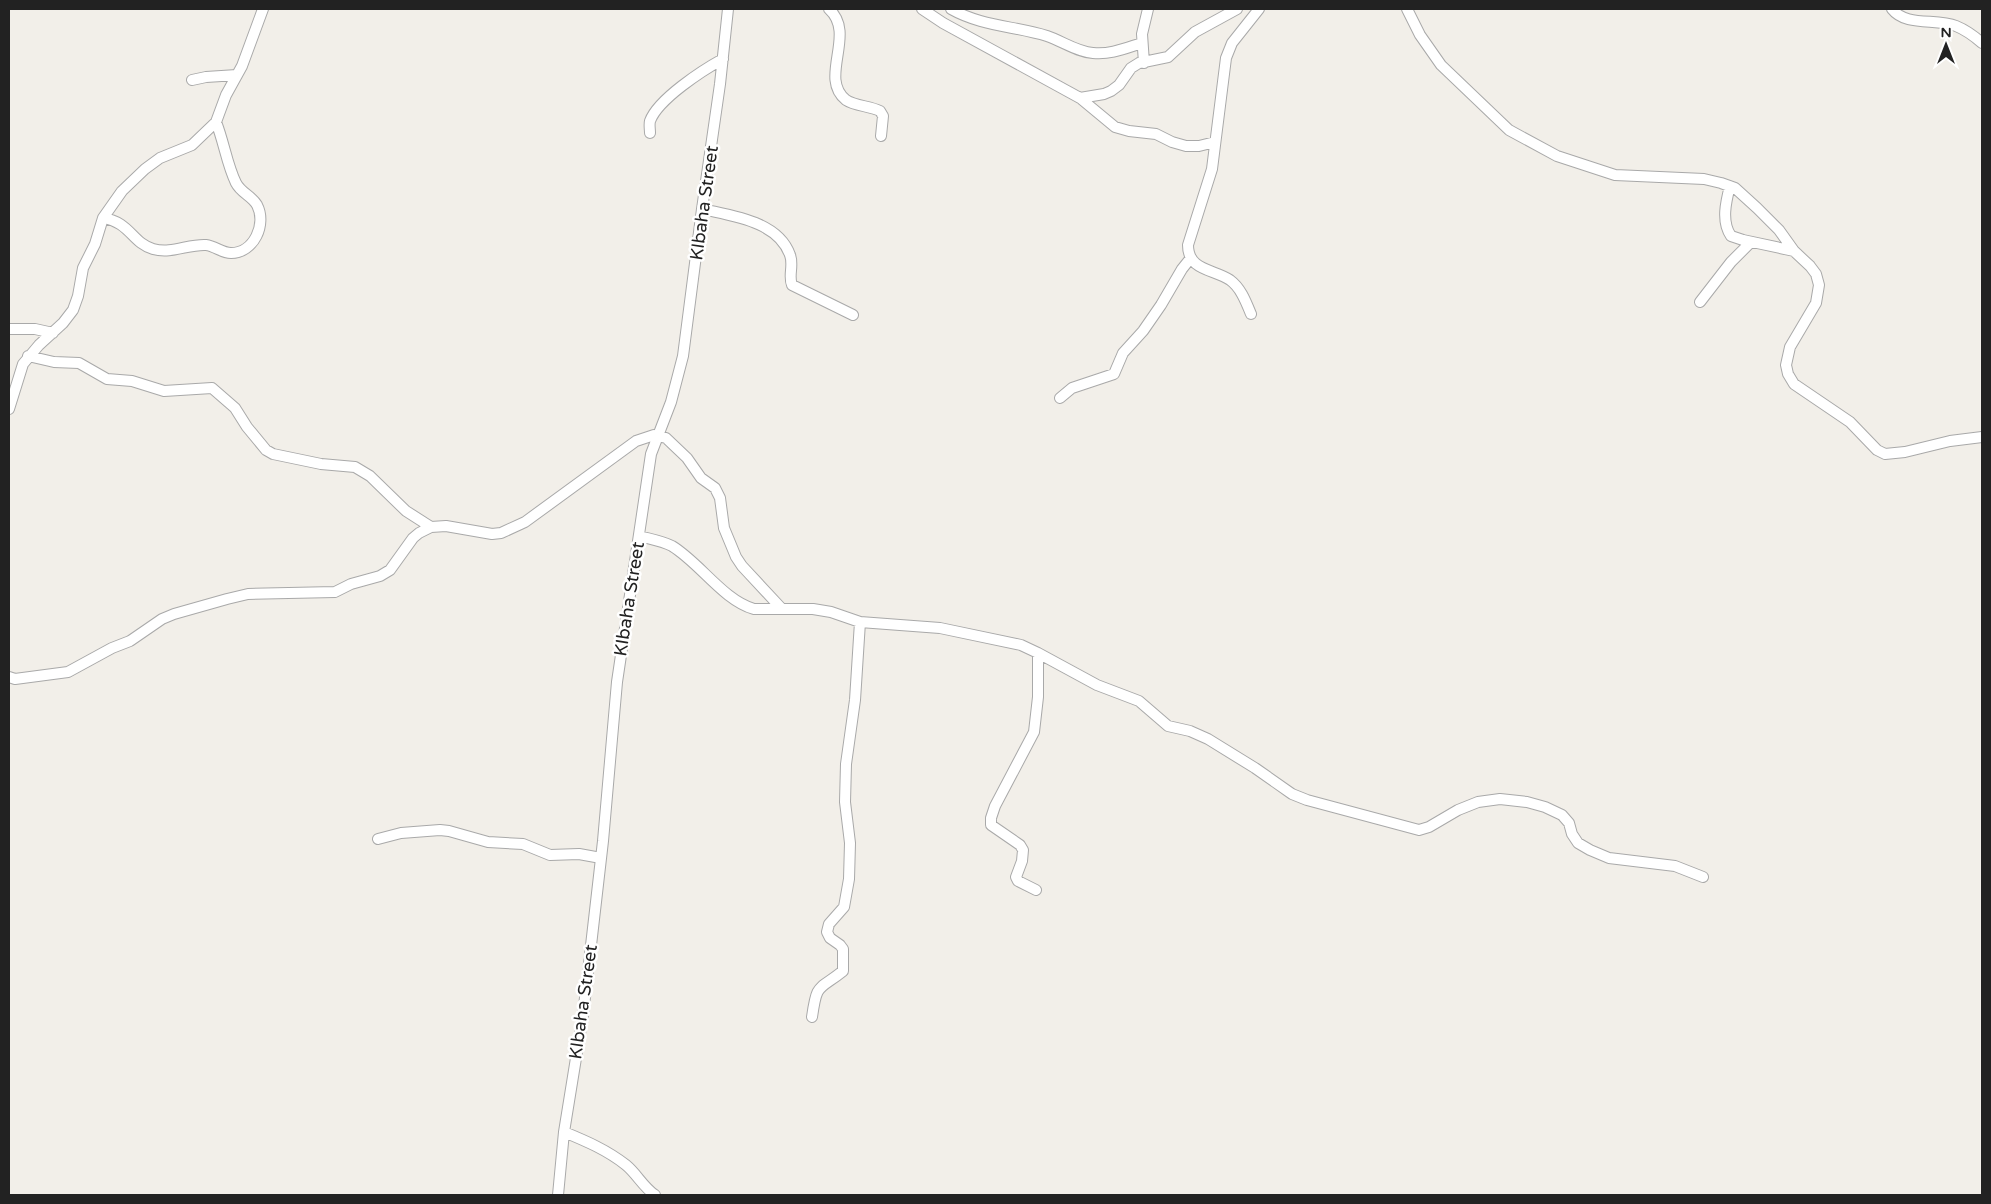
<svg xmlns="http://www.w3.org/2000/svg" width="1991" height="1204" font-family="'Varela Round',sans-serif">
<style>
.lines{fill:none;stroke-linecap:round;stroke-linejoin:round}
.street-casing{stroke:#a9a9a9;stroke-width:12}
.street{stroke:#fff;stroke-width:10}
.labels{text-anchor:middle;dominant-baseline:central;stroke-width:5;stroke-linejoin:round;paint-order:stroke}
.street-label{font-size:18px;fill:#222;stroke:#fff}
</style>
<rect width="100%" height="100%" fill="#f2efe9"/>
<g class="lines">
<!-- street casing -->
<g class="street-casing">
<path id="street" d="M829 9C857 34 818 78 846 100 855 106 870 106 880 111L883 116 881 136
M922 9 943 23 1080 98 1115 127 1129 131 1156 134 1172 142 1186 146H1199L1215 142
M951 9C981 26 1014 26 1047 36 1062 41 1077 52 1093 53 1110 55 1126 48 1142 43
M1407 9 1420 35 1441 65 1509 130 1557 156 1615 175 1704 179 1721 183 1735 188 1757 208 1779 230 1794 251 1810 266 1816 274 1819 285 1816 303 1790 347 1786 365 1788 374 1794 384 1850 422 1877 450 1885 454 1905 452 1950 441 1982 437
M1892 9C1906 27 1936 18 1956 26 1966 30 1974 36 1982 43
M1144 63 1142 34 1148 9
M192 80 206 77 237 75
M1080 98 1104 94 1111 91 1119 85 1131 68 1139 63 1168 57 1195 32 1237 9
M650 133C650 129 649 125 650 121 658 99 703 70 723 59
M1730 186C1726 201 1721 222 1731 236L1743 240 1794 251
M702 209C732 216 778 221 790 255 794 265 788 276 792 285L853 315
M103 218C130 222 132 243 153 249 172 254 188 244 206 245 215 246 222 253 231 253 254 253 267 224 257 205 252 196 241 193 236 183 227 165 224 142 216 122
M1700 302 1731 262 1751 242
M1251 314C1246 302 1241 288 1230 280 1214 269 1188 271 1188 245L1212 169 1226 58 1232 43 1259 9
M9 329H35L53 333
M28 356 54 362 79 363 107 379 132 381 164 391 212 388 235 408 247 427 266 450 273 454 321 464 355 467 370 476 406 511 431 527
M1060 398 1072 388 1114 374 1123 353 1143 331 1161 305 1182 269 1190 259
M9 409 23 364 39 345 63 323 73 310 78 296 83 268 95 244 103 218 122 191 145 169 160 158 192 145 216 122 226 95 242 66 263 9
M639 536C650 539 662 541 672 546 700 563 723 600 754 609H813L831 612 860 622 940 628 1021 645 1038 653 1097 685 1139 701 1168 726 1190 731 1208 739 1255 768 1292 794 1307 800 1419 830 1429 827 1458 810 1478 802 1500 799 1527 802 1545 807 1562 815 1569 823 1572 834 1578 843 1590 850 1609 858 1675 866 1703 877
M9 677 15 679 68 672 112 648 130 641 162 619 174 614 227 599 248 594 335 592 351 584 380 576 390 570 413 538 419 533 431 527 446 526 492 534 501 533 525 522 636 441 654 435 666 438 687 458 701 478 715 488 720 498 724 528 736 557 742 566 782 609
M378 839 401 833 440 830 449 831 488 842 523 844 550 855 579 854 601 858
M1036 890 1018 881 1016 877 1022 861 1023 850 1020 845 991 825V818L995 806 1034 732 1038 697V653
M812 1017C817 982 818 991 843 971V949L840 945 830 938 827 932 829 924 844 907 849 879 850 843 845 802 846 764 855 700 860 622
M564 1132C586 1141 607 1150 626 1165 637 1174 643 1187 655 1195
M558 1195 564 1132 583 1015 603 841 617 682 651 454 671 402 683 356 702 209 720 84 728 9"/>
</g>
<!-- street -->
<use href="#street" class="street"/>
</g>
<g class="labels">
<!-- street labels -->
<g class="street-label">
<text transform="translate(704 203) rotate(-82)">KIbaha Street</text>
<text transform="translate(629 599) rotate(-81)">KIbaha Street</text>
<text transform="translate(583 1002) rotate(-82)">KIbaha Street</text>
</g>
</g>
<!-- border -->
<rect width="1991" height="1204" fill="none" stroke="#222222" stroke-width="20"/>
<!-- north arrow -->
<g transform="translate(1946 45)" stroke="#ffffff" stroke-width="4" paint-order="stroke">
<path d="M0-4L9 19L0 12L-9 19Z" fill="#222222"/>
<text y="-8" font-size="14" font-weight="bold" text-anchor="middle" fill="#222222">N</text>
</g>
</svg>
